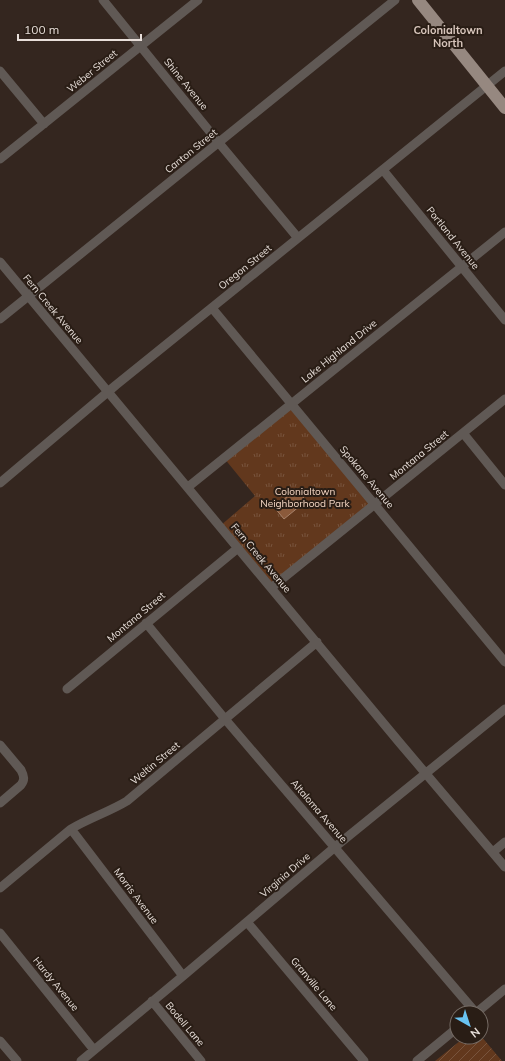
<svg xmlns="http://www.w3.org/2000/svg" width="505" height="1061" font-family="Mulish,sans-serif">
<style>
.grass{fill:url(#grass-tufts)}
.garden{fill:url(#garden-furrows)}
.water{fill:#8b5a3b;stroke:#a7826b}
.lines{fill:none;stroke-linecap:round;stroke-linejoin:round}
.minor{stroke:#605955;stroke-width:9}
.major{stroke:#968880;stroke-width:12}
.labels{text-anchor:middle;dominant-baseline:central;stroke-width:4;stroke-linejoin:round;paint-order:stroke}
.street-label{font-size:10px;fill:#e8dfda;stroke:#291d15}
.park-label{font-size:10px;fill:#f7d8c5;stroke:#291d15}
.neighbourhood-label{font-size:11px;font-weight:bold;fill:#d7c5bb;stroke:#291d15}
</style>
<defs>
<pattern id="grass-tufts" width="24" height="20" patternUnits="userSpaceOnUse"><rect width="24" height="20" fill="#62381d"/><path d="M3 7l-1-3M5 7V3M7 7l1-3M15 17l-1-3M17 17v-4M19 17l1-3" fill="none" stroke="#78543d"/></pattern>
<pattern id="garden-furrows" width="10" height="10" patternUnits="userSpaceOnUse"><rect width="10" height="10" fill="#62381d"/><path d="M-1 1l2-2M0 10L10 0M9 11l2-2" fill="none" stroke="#78543d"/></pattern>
</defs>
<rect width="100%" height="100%" fill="#34261f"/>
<!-- grass -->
<path class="grass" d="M291 404 375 504 271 588 220 526 255 496 224 458Z"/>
<!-- garden -->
<path class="garden" d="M481 1036 502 1061H435L465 1037H481Z"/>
<!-- water -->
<path class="water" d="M297 489 306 501 284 519 274 507Z"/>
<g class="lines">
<!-- minor -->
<path class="minor" d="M103 0 219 143 298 238
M0 71 44 124
M0 159 198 0
M383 170 505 320
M0 262 399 742 505 867
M212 308 505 662
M0 319 395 0
M463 433 505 485
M0 483 116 385 505 71
M188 487 505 232
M271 588 505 399
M146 623 225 719 476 1013
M67 689 238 548
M0 745 21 770C24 776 25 780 21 785L0 803
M71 829 183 976
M493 852 505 842
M0 888 71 829C89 818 109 812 127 801L317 642
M247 922 364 1061
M0 933 94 1050
M152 1001 201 1061
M476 1013 505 989
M0 1041 17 1061
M81 1061 183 976 335 847 505 709
M417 1061 457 1028"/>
<!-- major -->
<path class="major" d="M418 0 505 108"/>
</g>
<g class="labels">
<!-- street labels -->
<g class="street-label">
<text transform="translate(92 71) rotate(-39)">Weber Street</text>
<text transform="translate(186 84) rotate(51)">Shine Avenue</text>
<text transform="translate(191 151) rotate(-39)">Canton Street</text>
<text transform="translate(453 238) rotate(51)">Portland Avenue</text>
<text transform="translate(245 267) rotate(-39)">Oregon Street</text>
<text transform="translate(53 309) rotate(50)">Fern Creek Avenue</text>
<text transform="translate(339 351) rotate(-39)">Lake Highland Drive</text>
<text transform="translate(419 455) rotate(-39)">Montana Street</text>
<text transform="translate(367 477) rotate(50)">Spokane Avenue</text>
<text transform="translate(261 558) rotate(50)">Fern Creek Avenue</text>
<text transform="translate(136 617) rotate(-40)">Montana Street</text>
<text transform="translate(155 763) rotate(-40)">Weltin Street</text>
<text transform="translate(319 811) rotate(49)">Altaloma Avenue</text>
<text transform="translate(285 875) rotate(-41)">Virginia Drive</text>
<text transform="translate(136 896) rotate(53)">Morris Avenue</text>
<text transform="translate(56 984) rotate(51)">Hardy Avenue</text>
<text transform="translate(314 984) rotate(50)">Granville Lane</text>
<text transform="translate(185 1024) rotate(50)">Bodell Lane</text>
</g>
<!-- park labels -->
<g class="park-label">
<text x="305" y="491">Colonialtown<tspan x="305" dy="12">Neighborhood Park</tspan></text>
</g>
<!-- neighbourhood labels -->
<g class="neighbourhood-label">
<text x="448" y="30">Colonialtown<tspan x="448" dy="13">North</tspan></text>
</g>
</g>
<!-- north arrow -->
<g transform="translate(469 1025) rotate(141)"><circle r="19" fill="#291d15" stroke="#756b64"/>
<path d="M0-3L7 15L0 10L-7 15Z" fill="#69c3f1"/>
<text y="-6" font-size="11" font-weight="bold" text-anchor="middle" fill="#e8dfda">N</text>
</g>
<!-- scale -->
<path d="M18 34v6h123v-6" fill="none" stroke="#e8dfda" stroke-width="2"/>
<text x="24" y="34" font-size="12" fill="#e8dfda" stroke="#291d15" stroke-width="3" paint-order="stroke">100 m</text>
</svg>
